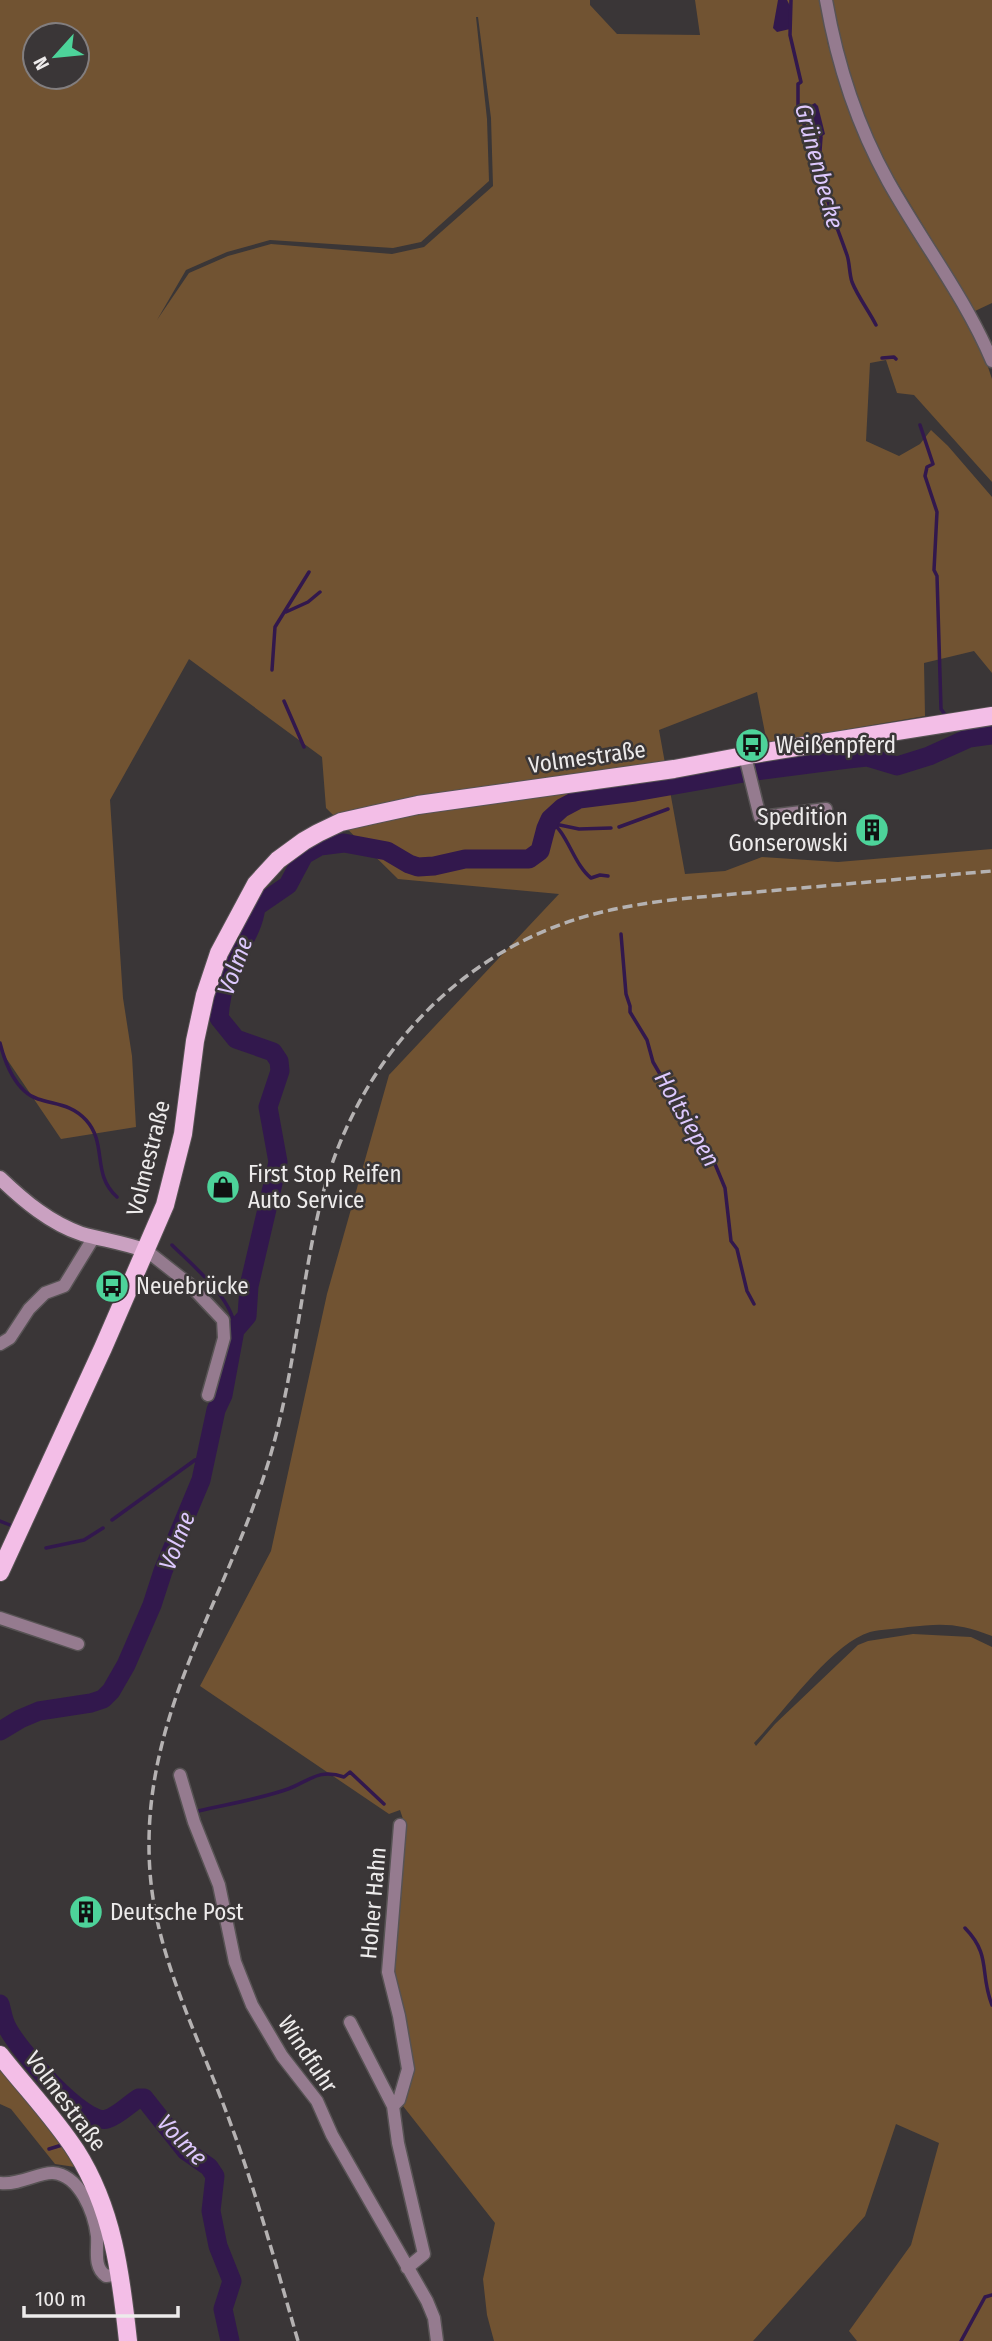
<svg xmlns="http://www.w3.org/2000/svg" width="992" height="2341" font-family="'Fira Sans Condensed',sans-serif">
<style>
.green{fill:#715332;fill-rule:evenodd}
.water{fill:#32184d}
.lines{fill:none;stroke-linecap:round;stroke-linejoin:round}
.stream{stroke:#32184d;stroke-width:3.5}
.river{stroke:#32184d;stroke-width:19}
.minor-casing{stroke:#575354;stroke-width:15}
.secondary-casing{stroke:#575354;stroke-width:17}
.primary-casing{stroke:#575354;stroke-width:20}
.minor{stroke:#957b8f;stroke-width:12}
.secondary{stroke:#caa1c1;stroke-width:14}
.primary{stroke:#f3bee7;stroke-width:18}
.rail{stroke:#b5b2b2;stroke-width:3.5;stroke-dasharray:10 5;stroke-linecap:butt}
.labels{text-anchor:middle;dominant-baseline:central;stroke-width:5;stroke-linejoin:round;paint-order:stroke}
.poi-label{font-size:23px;fill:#edebeb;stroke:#3a3637;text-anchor:start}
.street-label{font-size:23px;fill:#edebeb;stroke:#3a3637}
.water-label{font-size:24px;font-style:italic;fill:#ddc8fd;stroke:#3a3637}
</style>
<rect width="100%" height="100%" fill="#3a3637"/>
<!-- green -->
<path class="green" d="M0 0H590V5L617 34 700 35 695 0H821L828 45 866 152 963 317 986 361 992 379V482L914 395 897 393 886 360 870 363 866 441 899 456 920 444 931 430 948 446 992 497V673L974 651 924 663 925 716 767 743 757 692 659 730 685 874 725 871 762 857 838 862 992 849V1636C959 1623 943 1623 908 1627 896 1629 882 1629 870 1632 832 1643 783 1713 754 1743L756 1746 775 1724 858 1645 868 1641 913 1634 971 1637 992 1647V2341H857L849 2331 911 2245 939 2143 896 2124 865 2216 753 2341H494L487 2315 483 2279 495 2223 403 2106 411 2084 393 1963 404 1822 400 1810 389 1814 200 1686 271 1551 327 1294 389 1075 559 894 398 879 326 808 322 757 189 659 110 800 123 998 132 1056 136 1127 61 1139 0 1049ZM476 17H478L491 118 493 186 424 247 392 254 271 244 228 256 189 273 157 320 186 270 227 252 270 240 393 248 421 242 489 181 487 119ZM35 35H77V77H35Z
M831 0H992V303L975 311 875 146 838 44Z
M0 2070 47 2124 75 2167 55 2164 11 2109 0 2104Z"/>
<!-- water -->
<path class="water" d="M778 0H787L791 8 790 29 777 32 773 28Z
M815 103 818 106 825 134 821 137 815 136 810 115 811 105Z"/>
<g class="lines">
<!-- stream -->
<path class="stream" d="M791 0 790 35 801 82 798 84V106L810 142 821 155C821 194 835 220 847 255 850 264 849 273 852 282 858 297 869 311 876 325
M820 151 821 137
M882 358 894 357 896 359
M920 425 933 464 927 467 925 476 937 512 934 570 937 576 941 709 946 716
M286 612 308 602 320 592
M272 670 275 627 309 572
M284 701 304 747
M946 744 947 749
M549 821C567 830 573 864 591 878L600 875 608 876
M555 824 579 829 611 828
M619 827 668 809
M621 934 626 994 630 1006V1012L647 1040 653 1062 671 1093 710 1152 725 1188 731 1241 737 1249 747 1291 754 1304
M0 1043C5 1063 16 1092 38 1099 56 1105 71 1104 86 1120 108 1144 91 1174 117 1197
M671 1093 674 1114
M172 1245C193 1266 234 1299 235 1330
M112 1520 195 1460 205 1458
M0 1521 10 1525
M46 1548 84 1540 103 1528
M198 1811C228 1804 260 1799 288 1789 309 1781 319 1768 344 1777L350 1772 384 1804
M965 1928C992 1956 979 1972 992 2005
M49 2149 62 2145
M961 2341 985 2297 992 2295"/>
<!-- river -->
<path class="river" d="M0 1731 20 1719 39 1711 91 1703 103 1699 111 1691 126 1665 152 1605 163 1571 201 1480 216 1410 223 1395 235 1330 247 1316 249 1286 278 1162 268 1107 280 1071 279 1061 273 1052 236 1039 219 1018C220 1003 223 988 228 974 236 950 253 932 256 907L288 885 304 855 320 846 344 843 387 851 409 864 418 867 434 866 465 859H529L540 851 546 828 550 819 562 808 579 799 635 792 755 771 848 759 867 757 897 766 929 756 969 738 992 735
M0 2004C2 2011 3 2019 6 2025 15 2046 84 2127 107 2119 118 2116 129 2104 139 2098H144L186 2151 209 2167 215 2176 211 2211 218 2246 232 2281 223 2309 230 2341"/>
<!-- minor casing -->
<g class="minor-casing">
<path id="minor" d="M826 0C837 63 857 125 888 181 922 242 965 297 992 361
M745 756 760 817 826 809
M147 1251 189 1284 223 1320 224 1338 208 1395
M0 1344 10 1338 29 1309 45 1293 64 1286 94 1237
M0 1618 78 1644
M180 1775 194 1822 219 1885 235 1962 252 2005 282 2056 317 2101 332 2135 427 2301 434 2318 437 2341
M400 1825 388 1972 399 2016 408 2069 399 2100 393 2106 398 2143 424 2254 407 2268
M350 2022 393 2106
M0 2183C21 2185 39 2172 53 2173 80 2175 94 2213 97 2236 98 2250 93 2267 106 2276L120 2274"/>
</g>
<!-- secondary casing -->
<g class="secondary-casing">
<path id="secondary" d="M0 1178C24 1201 50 1223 82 1234 104 1240 125 1243 147 1251"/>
</g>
<!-- primary casing -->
<g class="primary-casing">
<path id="primary" d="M0 1572 103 1348 165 1205 183 1134 195 1041 205 995 219 953 256 884 278 860 304 841 318 833 341 822 372 815 418 805 674 769 754 754 992 716
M0 2055C25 2087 54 2117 76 2151 113 2209 121 2275 128 2341"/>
</g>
<!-- minor -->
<use href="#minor" class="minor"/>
<!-- secondary -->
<use href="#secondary" class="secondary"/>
<!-- primary -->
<use href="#primary" class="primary"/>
<!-- rail -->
<path class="rail" d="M298 2341C276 2265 255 2188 227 2114 198 2036 156 1956 150 1872 139 1723 220 1610 264 1476 294 1386 299 1292 321 1201 352 1076 439 969 562 924 600 910 639 904 678 899L992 871"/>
</g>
<!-- icons -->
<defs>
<g id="bus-disc" transform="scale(1.75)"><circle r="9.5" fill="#4dd39a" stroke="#3a3637"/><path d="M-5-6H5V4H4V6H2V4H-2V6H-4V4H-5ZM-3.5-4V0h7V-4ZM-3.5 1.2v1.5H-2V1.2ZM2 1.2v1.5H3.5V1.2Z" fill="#111"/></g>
<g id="building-disc" transform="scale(1.75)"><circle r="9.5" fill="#4dd39a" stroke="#3a3637"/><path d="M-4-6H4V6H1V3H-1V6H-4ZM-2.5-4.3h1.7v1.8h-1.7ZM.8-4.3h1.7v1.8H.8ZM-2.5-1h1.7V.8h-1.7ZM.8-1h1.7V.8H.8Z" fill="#111"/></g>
<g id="shop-disc" transform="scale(1.75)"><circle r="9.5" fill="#4dd39a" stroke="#3a3637"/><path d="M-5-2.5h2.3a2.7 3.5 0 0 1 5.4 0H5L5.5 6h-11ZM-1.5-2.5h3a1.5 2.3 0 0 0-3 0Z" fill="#111"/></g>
</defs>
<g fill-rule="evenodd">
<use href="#bus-disc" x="752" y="745"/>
<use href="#building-disc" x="872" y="830"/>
<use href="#shop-disc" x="223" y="1187"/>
<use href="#bus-disc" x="112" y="1286"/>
<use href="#building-disc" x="86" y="1912"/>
</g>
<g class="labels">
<!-- poi labels -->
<g class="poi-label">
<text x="776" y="745">Weißenpferd</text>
<text x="848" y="817" text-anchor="end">Spedition<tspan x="848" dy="26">Gonserowski</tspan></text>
<text x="248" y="1174">First Stop Reifen<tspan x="248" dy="26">Auto Service</tspan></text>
<text x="136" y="1286">Neuebrücke</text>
<text x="110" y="1912">Deutsche Post</text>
</g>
<!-- street labels -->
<g class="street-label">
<text transform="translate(587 757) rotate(-8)">Volmestraße</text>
<text transform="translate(148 1158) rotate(-76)">Volmestraße</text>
<text transform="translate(373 1903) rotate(-85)">Hoher Hahn</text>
<text transform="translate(308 2054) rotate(56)">Windfuhr</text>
<text transform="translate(66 2101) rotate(53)">Volmestraße</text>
</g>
<!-- water labels -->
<g class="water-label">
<text transform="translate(819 166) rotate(75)">Grünenbecke</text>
<text transform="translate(235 966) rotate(-70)">Volme</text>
<text transform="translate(687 1119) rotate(60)">Holtsiepen</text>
<text transform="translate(177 1541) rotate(-69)">Volme</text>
<text transform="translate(182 2140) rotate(46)">Volme</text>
</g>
</g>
<!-- north arrow -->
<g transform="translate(56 56) rotate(243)"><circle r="33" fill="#3a3637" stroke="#827e7f" stroke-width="2"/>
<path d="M0-5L12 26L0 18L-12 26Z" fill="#4dd39a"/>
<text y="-10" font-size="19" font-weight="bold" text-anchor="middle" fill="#edebeb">N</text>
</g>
<!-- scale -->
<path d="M24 2306v10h154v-10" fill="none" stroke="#edebeb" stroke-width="3.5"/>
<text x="35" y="2306" font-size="21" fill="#edebeb" stroke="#3a3637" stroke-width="5" paint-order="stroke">100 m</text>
</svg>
